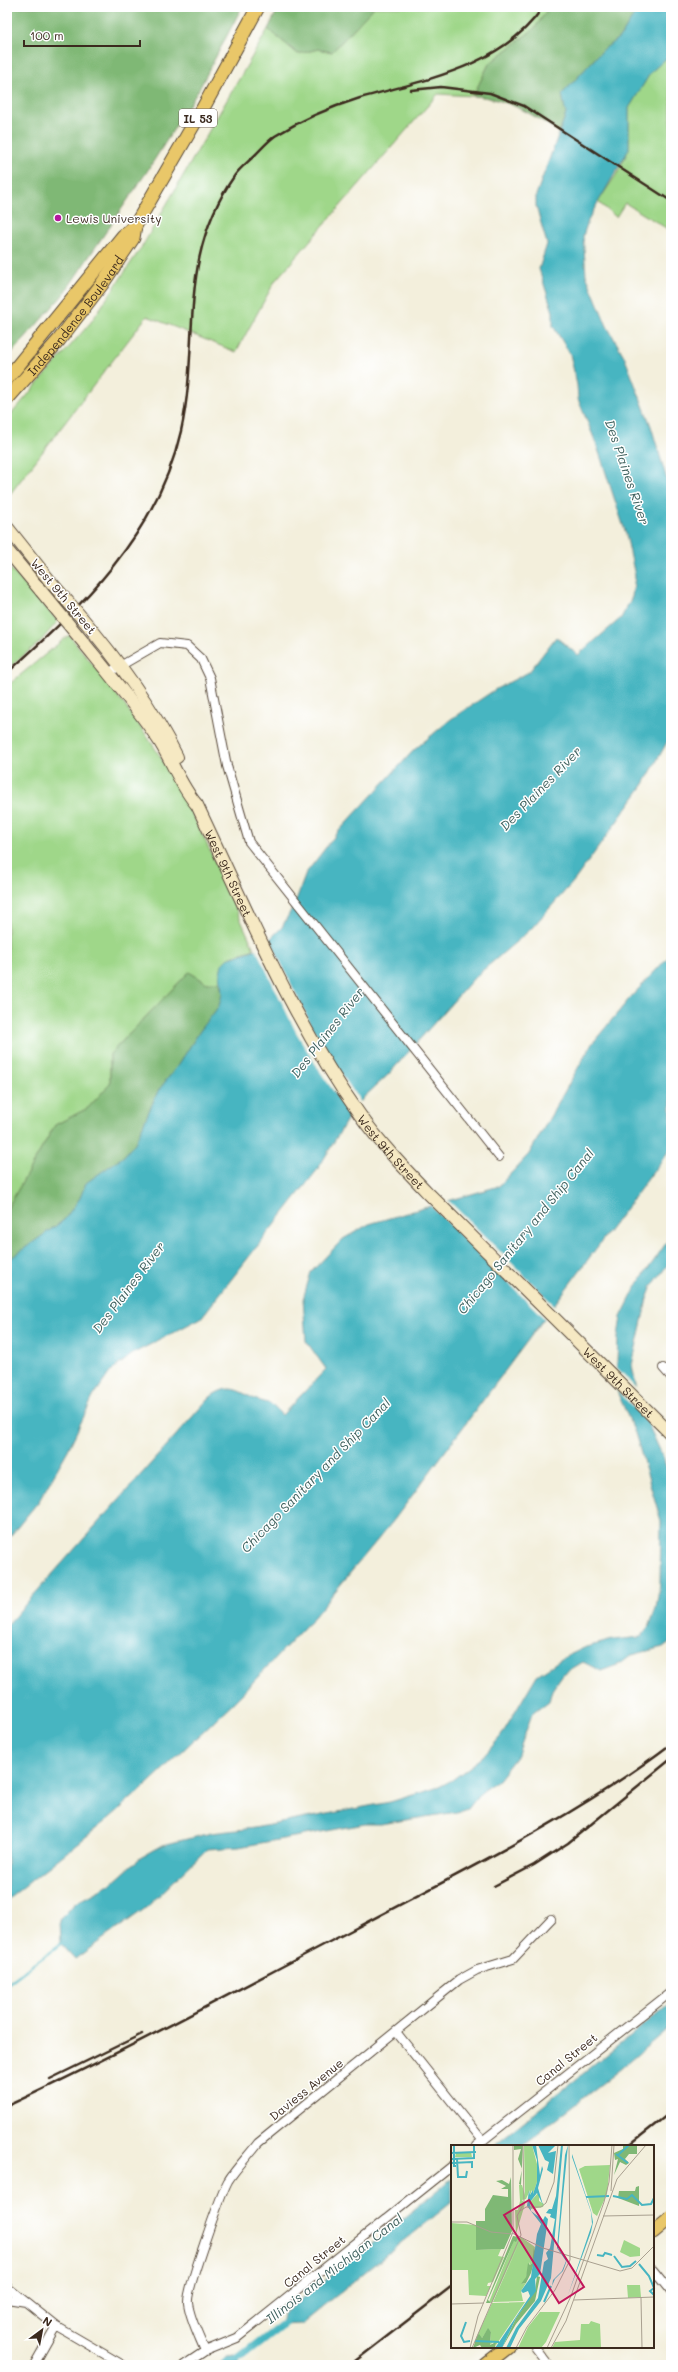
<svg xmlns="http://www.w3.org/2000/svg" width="678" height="2372" font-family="Mali,sans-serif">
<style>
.green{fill:#9fd789;stroke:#6d8054}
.forest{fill:#7fb875;stroke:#5d714a}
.water{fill:#47b5c1;stroke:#417070}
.pier{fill:#f3efdc}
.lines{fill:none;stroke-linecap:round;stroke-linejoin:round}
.stream{stroke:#47b5c1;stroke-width:2.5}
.canal{stroke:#47b5c1;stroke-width:8}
.minor-casing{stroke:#57483a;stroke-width:10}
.secondary-casing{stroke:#57483a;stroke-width:14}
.primary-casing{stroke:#57483a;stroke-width:15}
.minor{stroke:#fff;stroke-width:8}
.secondary{stroke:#f6e9c3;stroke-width:12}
.primary{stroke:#e9c769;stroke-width:13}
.rail{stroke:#3b2a1e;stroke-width:2.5}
.secondary-bridge-casing{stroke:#57483a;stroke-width:14;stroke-linecap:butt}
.secondary-bridge{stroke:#f6e9c3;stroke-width:12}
.poi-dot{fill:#b5179e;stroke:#fff;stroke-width:1.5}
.labels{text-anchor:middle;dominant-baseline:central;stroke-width:3;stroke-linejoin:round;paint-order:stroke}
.shield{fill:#fff;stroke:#766a62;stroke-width:1}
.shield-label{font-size:11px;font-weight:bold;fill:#3b2a1e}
.poi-label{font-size:12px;fill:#3b2a1e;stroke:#fff;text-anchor:start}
.street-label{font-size:12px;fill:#3b2a1e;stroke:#fff}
.water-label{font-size:13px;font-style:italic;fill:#40625f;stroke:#fff}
.inset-river{fill:none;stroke:#47b5c1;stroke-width:2}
.inset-road{fill:none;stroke:#a9a090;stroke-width:1}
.view{fill:#c2185b;fill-opacity:0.15;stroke:#c2185b;stroke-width:2}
.inset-edge{fill:none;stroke:#3b2a1e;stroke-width:2}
</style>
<rect width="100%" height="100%" fill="#fff"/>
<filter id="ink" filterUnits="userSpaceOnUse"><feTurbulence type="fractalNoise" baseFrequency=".025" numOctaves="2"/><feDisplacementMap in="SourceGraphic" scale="8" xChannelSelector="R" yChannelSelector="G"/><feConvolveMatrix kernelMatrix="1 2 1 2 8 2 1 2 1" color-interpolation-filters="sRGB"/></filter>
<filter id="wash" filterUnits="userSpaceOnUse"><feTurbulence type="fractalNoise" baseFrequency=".012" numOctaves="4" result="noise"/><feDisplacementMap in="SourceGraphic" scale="16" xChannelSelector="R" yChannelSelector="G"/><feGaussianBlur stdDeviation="0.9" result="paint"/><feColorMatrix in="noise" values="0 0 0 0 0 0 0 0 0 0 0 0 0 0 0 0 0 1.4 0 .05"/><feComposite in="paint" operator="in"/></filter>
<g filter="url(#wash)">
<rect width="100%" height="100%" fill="#f3efdc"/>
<!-- green -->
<path class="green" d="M374 7H549L535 28 489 64 473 96 438 94 275 281 236 352 147 316 7 498V419L91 322 143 245 268 29 298 54 318 49 332 52Z
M671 54V231L625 203 616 217 598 202 618 172 629 149V108L651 72Z
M7 565 58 621 40 642 7 669V606L10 604 7 598Z
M69 635C103 677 138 719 166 766 201 824 226 888 254 949 234 956 220 956 220 982L207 983 189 972 110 1054V1084L88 1108 55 1125 7 1209V686Z"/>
<!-- forest -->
<path class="forest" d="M7 7H242L198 91 146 173 63 295 7 358Z
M279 7H374L332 52 318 49 298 54 268 29Z
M549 7H639L621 36 603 50 562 94 566 114 559 132C532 114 507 98 473 96L489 64 535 28Z
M189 972 207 983 220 982 222 994 219 1006 200 1031 179 1064 158 1091 135 1143 124 1156 86 1183 80 1198 64 1220 7 1261V1209L55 1125 88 1108 110 1084V1054Z"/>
<!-- water -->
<path class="water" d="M639 7H671V54L651 72 629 108V149L589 218 583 236 586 275 607 326 624 356 651 426 671 493V735L644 784 574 881 530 930 475 977 388 1075 364 1097 348 1118 318 1169 201 1318 134 1353 111 1371 93 1397 68 1450 39 1501 7 1540V1261L64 1220 80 1198 86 1183 124 1156 135 1143 158 1091 179 1064 200 1031 219 1006 222 994 220 973 222 964 227 959 262 947 282 927 295 903 306 873 337 833 414 750 451 719 496 689 529 672 556 637 578 655 621 618 632 597 635 576 626 534 596 443 578 399 577 385 570 354 553 326V312L539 269 547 244 536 206V195L566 114 562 94 603 50 621 36Z
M671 954V1148L394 1520 313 1618 239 1697 153 1779 112 1816 7 1900V1625L209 1398C236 1376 244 1401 270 1403L282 1415 326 1369 306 1341 303 1299 311 1272 343 1239 369 1224 499 1186 529 1154 591 1045 629 999Z
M671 1236V1260L652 1286 647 1299 632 1365 640 1406 663 1457 671 1482V1641L663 1647 632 1655 620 1664 601 1671 583 1662 563 1674 552 1690 549 1701 532 1714 518 1754 498 1780 482 1791 468 1809 457 1812 380 1824H365L239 1847 207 1849 146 1908 75 1959 61 1944 60 1920 75 1903 111 1884 140 1858 163 1845 211 1833 254 1828 390 1802 439 1787 452 1780 483 1757 501 1736 537 1675 563 1658 586 1647 613 1640 641 1637 649 1627 656 1608 660 1583 661 1521 635 1433 616 1389 618 1336 621 1317 637 1285Z
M671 2003V2026L618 2071 521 2146H493Z
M452 2179V2202L302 2324 281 2325 283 2314Z
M235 2356 240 2359V2365H219L227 2357Z"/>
<!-- pier -->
<path class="pier" d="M269 938 311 1025 327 1053 362 1104 351 1117 319 1070 296 1032 255 947 261 945Z
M447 1199 556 1307 546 1320 429 1204Z
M615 1366 639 1390 641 1406 650 1424 614 1388Z"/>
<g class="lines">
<!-- stream -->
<path class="stream" d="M7 1984 63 1942"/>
<!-- canal -->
<path class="canal" d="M231 2365 290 2319"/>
</g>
</g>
<g filter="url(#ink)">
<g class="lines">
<!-- minor casing -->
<g class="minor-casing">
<path id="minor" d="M108 673 160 643 187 646 201 659 210 678 227 766 249 842 499 1157
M663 1368 671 1377
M397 2033 483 2141
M476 2146 671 1992
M653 2270 671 2292
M7 2287 56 2326 123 2365
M7 2299 26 2302
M535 2347 549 2365
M205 2351C199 2336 190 2319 188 2303 186 2291 221 2194 228 2181 236 2168 249 2155 258 2143L459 1980 477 1970 513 1959 551 1919
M34 2365 56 2326
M184 2365 205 2351 237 2338 452 2166"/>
</g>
<!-- secondary casing -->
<g class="secondary-casing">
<g id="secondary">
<path d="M7 527 50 581"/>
<path d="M7 550 41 591"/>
<path d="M76 611C114 655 151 704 177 757"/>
<path id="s1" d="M84 643C110 675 137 707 160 742 173 763 181 787 197 805 247 910 292 1020 360 1115 380 1143 404 1168 428 1193L671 1434"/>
</g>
</g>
<!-- primary casing -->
<g class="primary-casing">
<g id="primary">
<path d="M7 379 123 236 135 226 202 110 258 7"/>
<path id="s2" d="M7 399 59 340 102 284 133 238 135 226"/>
<path d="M653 2232 671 2217"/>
<path d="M485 2365 508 2347"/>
</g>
</g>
<!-- minor -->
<use href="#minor" class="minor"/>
<!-- secondary -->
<use href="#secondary" class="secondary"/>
<!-- primary -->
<use href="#primary" class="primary"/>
<!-- rail -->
<path class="rail" d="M411 90 441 87 490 93 524 106 671 201
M7 673C82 606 158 534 181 431 201 340 176 259 235 175 240 168 248 162 255 155 261 149 268 141 275 136 301 120 331 107 360 98 424 80 503 67 543 7
M494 1886 534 1865 568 1843 671 1759
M50 2079 142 2034
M7 2106C126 2051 240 1988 356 1928 463 1871 574 1818 671 1744
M628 2146 671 2112
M350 2365 452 2286"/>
<!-- secondary-bridge casing -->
<g class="secondary-bridge-casing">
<path id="secondary-bridge" d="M50 581 76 611
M41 591 84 643"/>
</g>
<!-- secondary-bridge -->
<use href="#secondary-bridge" class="secondary-bridge"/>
</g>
</g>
<!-- markers -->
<circle class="poi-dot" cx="58" cy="218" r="4"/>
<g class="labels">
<!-- shield labels -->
<rect class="shield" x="179" y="109" width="38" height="18" rx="3"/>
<g class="shield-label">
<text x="198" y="118">IL 53</text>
</g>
<!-- poi labels -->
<g class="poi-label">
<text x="66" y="218">Lewis University</text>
</g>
<!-- street labels -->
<g class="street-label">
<text stroke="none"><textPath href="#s2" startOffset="108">Independence Boulevard</textPath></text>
<text transform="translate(64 596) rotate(50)">West 9th Street</text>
<text stroke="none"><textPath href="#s1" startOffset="273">West 9th Street</textPath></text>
<text stroke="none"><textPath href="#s1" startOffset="597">West 9th Street</textPath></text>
<text stroke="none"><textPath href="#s1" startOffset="921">West 9th Street</textPath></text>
<text transform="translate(566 2059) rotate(-39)">Canal Street</text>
<text transform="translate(306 2089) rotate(-39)">Daviess Avenue</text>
<text transform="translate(314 2261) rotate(-39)">Canal Street</text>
</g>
<!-- water labels -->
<g class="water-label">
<text transform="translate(628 472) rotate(71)">Des Plaines River</text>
<text transform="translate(540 788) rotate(-46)">Des Plaines River</text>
<text transform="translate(327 1032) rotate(-52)">Des Plaines River</text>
<text transform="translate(525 1231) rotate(-51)">Chicago Sanitary and Ship Canal</text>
<text transform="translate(128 1287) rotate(-53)">Des Plaines River</text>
<text transform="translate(315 1475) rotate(-46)">Chicago Sanitary and Ship Canal</text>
<text transform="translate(334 2268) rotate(-38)">Illinois and Michigan Canal</text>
</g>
</g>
<!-- overview -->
<g transform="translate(451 2145)">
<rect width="203" height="203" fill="#f3efdc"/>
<path d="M73 0H81L86 19V37L82 49 81 45 79 50V45L75 54 71 55 74 59 65 89 64 65H67L69 56 68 40H71L74 50ZM20 7 21 12H4L5 8ZM159 20 156 49 146 71 142 68 128 24 134 21ZM88 47V56L93 59 92 62 80 64 79 57ZM0 78 25 80V105L50 104 47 111 53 112 42 137 37 138 36 141H40L35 151 18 150 17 125H0ZM70 92 69 95 70 92 84 102 81 118 79 120V117L74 136 70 139 75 138 70 146 72 156 42 157 68 98 41 158 38 157 63 95ZM173 95 189 103V111L179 112 169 107ZM176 140H189L190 152 177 153ZM74 157 45 200 42 197 39 200 40 187 37 184 31 193 26 191 41 158ZM89 167H109L95 197 90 203H67L77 182ZM140 176 149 179 150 203H101L104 197 129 195 130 179H138Z" fill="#9fd789"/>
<path d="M63 0H72L70 40 68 39 71 24 67 14 70 4 63 5ZM172 0H186V9H178L174 14 178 18 175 20 169 17 163 30 167 14 164 15 163 8 172 4ZM60 32 61 86 53 104 25 105V76H34V64L42 50 57 52V44H50L55 41 45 36 51 35 58 39ZM188 41V61L167 53 168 46H184L185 42ZM62 91 68 92 65 97 63 96 37 155 40 158H35ZM83 102 85 110 80 128 75 138 70 139 75 132 77 118 79 120 81 118ZM86 131 89 132 84 156 65 179 51 203 65 173 84 146ZM37 183 40 187 39 200 45 197 44 203H31L29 200 22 203 26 191 28 189 31 193Z" fill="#7fb875"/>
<path d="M81 0H85L89 30 91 21 92 24 87 43 92 60 86 48 79 57 80 66 92 75 94 71 97 74 89 129 84 134 85 146 65 173 51 203H44L79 151 77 146 72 148 70 146 80 132 86 89 90 79 76 61 78 45 79 50 82 45V49L86 37V15ZM87 0H105L97 8 105 6 102 29 96 25 98 17 94 15ZM110 0H112L100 133 90 156 68 184 59 203H55L65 183 87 153 93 117 97 114 95 108 99 103 103 80 104 74 99 72 100 69 95 68 98 64H101L105 51ZM117 0 107 103 116 115 112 126 104 134 101 141 102 135 111 126 115 116 106 103 114 10ZM121 0V9L140 66 142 77 140 87 117 150 141 79 140 67 121 12Z" fill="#47b5c1"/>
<path class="inset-river" d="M3 0V21H5M0 8 25 7M165 9 177 18M167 10 178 0M0 14 23 13V0M6 14 7 32H15L16 26M0 18 21 17V23M162 51 176 54 181 50 191 60 200 59 203 53M135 52 158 51M146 110 152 111 154 108 161 110M163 111 171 122 179 121 185 116M188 119 198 131 203 143 199 146 203 150M93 157 100 141M15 177 10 191 13 197 19 196M24 196 48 197"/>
<path class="inset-road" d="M160 46 163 0M69 66 75 62H90L95 58 103 37 107 0M152 71 203 70M0 77H16L40 87 61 89M61 88 92 103 169 126 181 123 203 101M190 153 191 203M123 155 203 152M0 159 33 158M19 203 27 171 62 87V0M21 203 70 90 66 71 73 58 72 0M65 203 76 182 104 145 119 115 118 0M96 203 120 151 153 57 158 37 161 0M100 203 115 176 166 34 195 0"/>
<path class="view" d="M78 55 133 142 108 158 53 70Z"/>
<rect width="203" height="203" class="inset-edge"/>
</g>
<!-- margin -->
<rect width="678" height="2372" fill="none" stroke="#fff" stroke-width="24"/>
<!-- north arrow -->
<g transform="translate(42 2330) rotate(32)" stroke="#ffffff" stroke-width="3" paint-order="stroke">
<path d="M0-3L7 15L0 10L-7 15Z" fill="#3b2a1e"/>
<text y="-6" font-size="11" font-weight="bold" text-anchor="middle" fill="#3b2a1e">N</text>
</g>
<!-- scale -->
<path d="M24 40v6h116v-6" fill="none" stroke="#3b2a1e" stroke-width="2"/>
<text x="30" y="40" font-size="12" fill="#3b2a1e" stroke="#ffffff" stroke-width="3" paint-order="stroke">100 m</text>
</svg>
